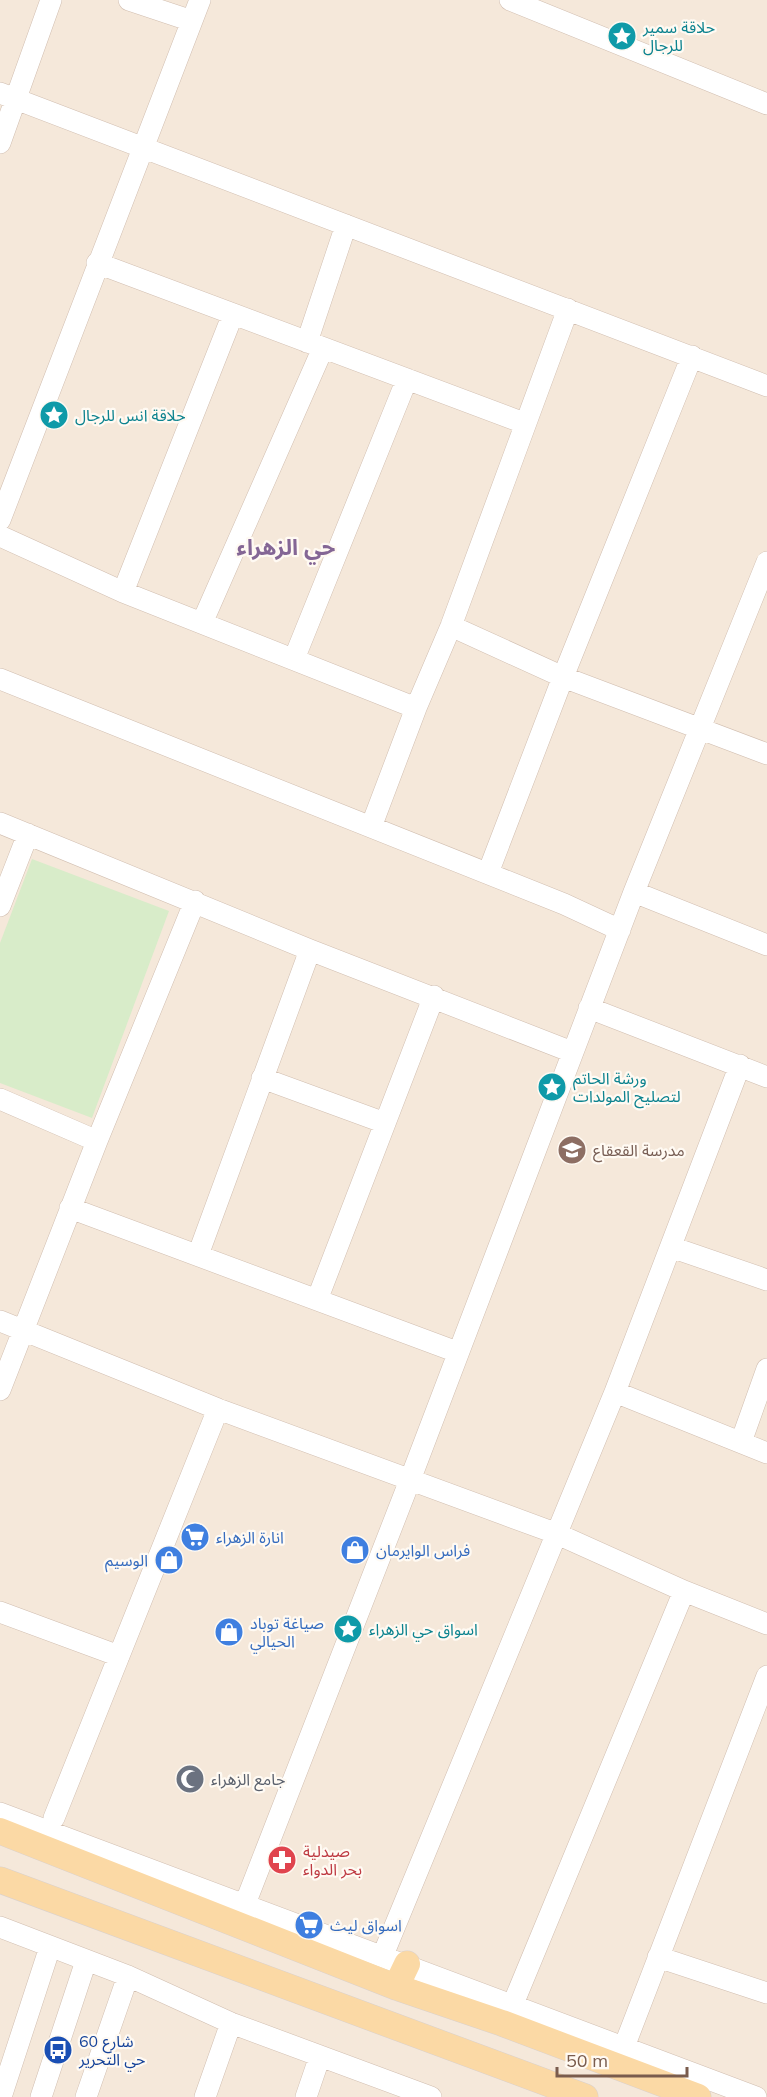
<svg xmlns="http://www.w3.org/2000/svg" width="767" height="2097" font-family="Mulish,'Noto Sans Arabic',sans-serif">
<style>
.residential{fill:#f5e8da}
.green{fill:#d8ecc9}
.lines{fill:none;stroke-linecap:round;stroke-linejoin:round}
.minor-casing{stroke:#d1beb0;stroke-width:22}
.major-casing{stroke:#dad1cd;stroke-width:27}
.minor{stroke:#fff;stroke-width:21}
.major{stroke:#fbd9a5;stroke-width:26}
.labels{text-anchor:middle;dominant-baseline:central;stroke-width:4.5;stroke-linejoin:round;paint-order:stroke}
.culture-label{font-size:16px;fill:#0d838f;stroke:#fffaf3;text-anchor:start}
.education-label{font-size:16px;fill:#785e54;stroke:#fffaf3;text-anchor:start}
.shop-label{font-size:16px;fill:#366cbe;stroke:#fffaf3;text-anchor:start}
.worship-label{font-size:16px;fill:#5b616d;stroke:#fffaf3;text-anchor:start}
.health-label{font-size:16px;fill:#be3a42;stroke:#fffaf3;text-anchor:start}
.transit-label{font-size:16px;fill:#164399;stroke:#fffaf3;text-anchor:start}
.district-label{font-size:22px;font-weight:bold;fill:#846695;stroke:#fffaf3}
</style>
<rect width="100%" height="100%" fill="#fdf6ec"/>
<!-- residential -->
<path class="residential" d="M0 0H767V2097H0Z"/>
<!-- green -->
<path class="green" d="M32 859 169 911 92 1118 0 1083V943Z"/>
<g class="lines">
<!-- minor casing -->
<g class="minor-casing">
<path id="minor" d="M129 0 192 21
M510 0 767 104
M0 93 767 386
M0 143 51 0
M97 263 524 423
M307 342 346 225
M0 520 200 0
M0 536 123 592 416 708
M123 592 233 314
M202 623 323 348
M451 626 563 677 767 754
M294 659 407 379
M0 679 564 904 620 930
M0 823 310 950 572 1052
M371 827 416 708 451 626 568 309
M488 873 563 677 692 356
M634 892 767 945
M0 906 28 834
M589 1008 767 1077
M262 1078 385 1123
M0 1099 97 1141
M70 1208 457 1352
M671 1247 767 1280
M198 1255 310 950
M317 1300 434 996
M0 1321 218 1409 555 1533 684 1591 767 1624
M0 1390 97 1141 195 901
M615 1392 767 1453
M741 1442 767 1369
M0 1612 119 1656
M0 1813 756 2097
M54 1818 218 1409
M245 1904 410 1480 634 892 767 562
M0 1927 128 1976 231 2023 431 2097
M383 1955 615 1392 740 1065
M658 1957 767 1993
M513 2004 684 1591
M624 2047 767 1676
M1 2097 50 1947
M41 2097 86 1961
M86 2097 128 1976
M205 2097 231 2023
M306 2097 320 2056"/>
</g>
<!-- major casing -->
<g class="major-casing">
<path id="major" d="M0 1831 396 1987 502 2023 698 2097
M0 1880 585 2097
M396 1987 407 1964"/>
</g>
<!-- minor -->
<use href="#minor" class="minor"/>
<!-- major -->
<use href="#major" class="major"/>
</g>
<!-- icons -->
<defs>
<g id="sight-disc" transform="scale(1.5)"><circle r="9.5" fill="#0f9aa8" stroke="#fffaf3"/><path d="M0-6L1.8-2.2L6-1.7L2.9 1.2L3.7 5.4L0 3.3L-3.7 5.4L-2.9 1.2L-6-1.7L-1.8-2.2Z" fill="#fff"/></g>
<g id="school-disc" transform="scale(1.5)"><circle r="9.5" fill="#8d6e63" stroke="#fffaf3"/><path d="M0-5L7-2L0 1L-7-2ZM-4 1L0 2.5L4 1V4Q0 6-4 4Z" fill="#fff"/></g>
<g id="supermarket-disc" transform="scale(1.5)"><circle r="9.5" fill="#3f7fe0" stroke="#fffaf3"/><path d="M-6-5.5h2.5l.6 2H6L4.5 2H-2.5L-4.4-4H-6ZM-1.5 3.2a1.3 1.3 0 1 0 .1 0ZM3 3.2a1.3 1.3 0 1 0 .1 0Z" fill="#fff"/></g>
<g id="shop-disc" transform="scale(1.5)"><circle r="9.5" fill="#3f7fe0" stroke="#fffaf3"/><path d="M-5-2.5h2.3a2.7 3.5 0 0 1 5.4 0H5L5.5 6h-11ZM-1.5-2.5h3a1.5 2.3 0 0 0-3 0Z" fill="#fff"/></g>
<g id="mosque-disc" transform="scale(1.5)"><circle r="9.5" fill="#6b7280" stroke="#fffaf3"/><path d="M3.5-4.9A6 6 0 1 0 3.5 4.9A5 5 0 1 1 3.5-4.9Z" fill="#fff"/></g>
<g id="pharmacy-disc" transform="scale(1.5)"><circle r="9.5" fill="#e0444e" stroke="#fffaf3"/><path d="M-2-6h4v4h4v4h-4v4h-4v-4h-4v-4h4Z" fill="#fff"/></g>
<g id="bus-disc" transform="scale(1.5)"><circle r="9.5" fill="#1a4fb4" stroke="#fffaf3"/><path d="M-5-6H5V4H4V6H2V4H-2V6H-4V4H-5ZM-3.5-4V0h7V-4ZM-3.5 1.2v1.5H-2V1.2ZM2 1.2v1.5H3.5V1.2Z" fill="#fff"/></g>
</defs>
<g fill-rule="evenodd">
<use href="#sight-disc" x="622" y="36"/>
<use href="#sight-disc" x="54" y="415"/>
<use href="#sight-disc" x="552" y="1087"/>
<use href="#school-disc" x="572" y="1150"/>
<use href="#supermarket-disc" x="195" y="1537"/>
<use href="#shop-disc" x="355" y="1550"/>
<use href="#shop-disc" x="169" y="1560"/>
<use href="#sight-disc" x="348" y="1629"/>
<use href="#shop-disc" x="229" y="1632"/>
<use href="#mosque-disc" x="190" y="1779"/>
<use href="#pharmacy-disc" x="282" y="1860"/>
<use href="#supermarket-disc" x="309" y="1925"/>
<use href="#bus-disc" x="58" y="2050"/>
</g>
<g class="labels">
<!-- culture labels -->
<g class="culture-label">
<text x="643" y="27">حلاقة سمير<tspan x="643" dy="18">للرجال</tspan></text>
<text x="75" y="415">حلاقة انس للرجال</text>
<text x="573" y="1078">ورشة الحاتم<tspan x="573" dy="18">لتصليح المولدات</tspan></text>
<text x="369" y="1629">اسواق حي الزهراء</text>
</g>
<!-- education labels -->
<g class="education-label">
<text x="593" y="1150">مدرسة القعقاع</text>
</g>
<!-- shop labels -->
<g class="shop-label">
<text x="216" y="1537">انارة الزهراء</text>
<text x="376" y="1550">فراس الوايرمان</text>
<text x="148" y="1560" text-anchor="end">الوسيم</text>
<text x="250" y="1623">صياغة توباد<tspan x="250" dy="18">الحيالي</tspan></text>
<text x="330" y="1925">اسواق ليث</text>
</g>
<!-- worship labels -->
<g class="worship-label">
<text x="211" y="1779">جامع الزهراء</text>
</g>
<!-- health labels -->
<g class="health-label">
<text x="303" y="1851">صيدلية<tspan x="303" dy="18">بحر الدواء</tspan></text>
</g>
<!-- transit labels -->
<g class="transit-label">
<text x="79" y="2041">شارع 60<tspan x="79" dy="18">حي التحرير</tspan></text>
</g>
<!-- district labels -->
<g class="district-label">
<text x="286" y="547">حي الزهراء</text>
</g>
</g>
<!-- scale -->
<path d="M557 2067v9h130v-9" fill="none" stroke="#7a5c4d" stroke-width="3"/>
<text x="566" y="2067" font-size="18" fill="#7a5c4d" stroke="#fffaf3" stroke-width="4.5" paint-order="stroke">50 m</text>
</svg>
